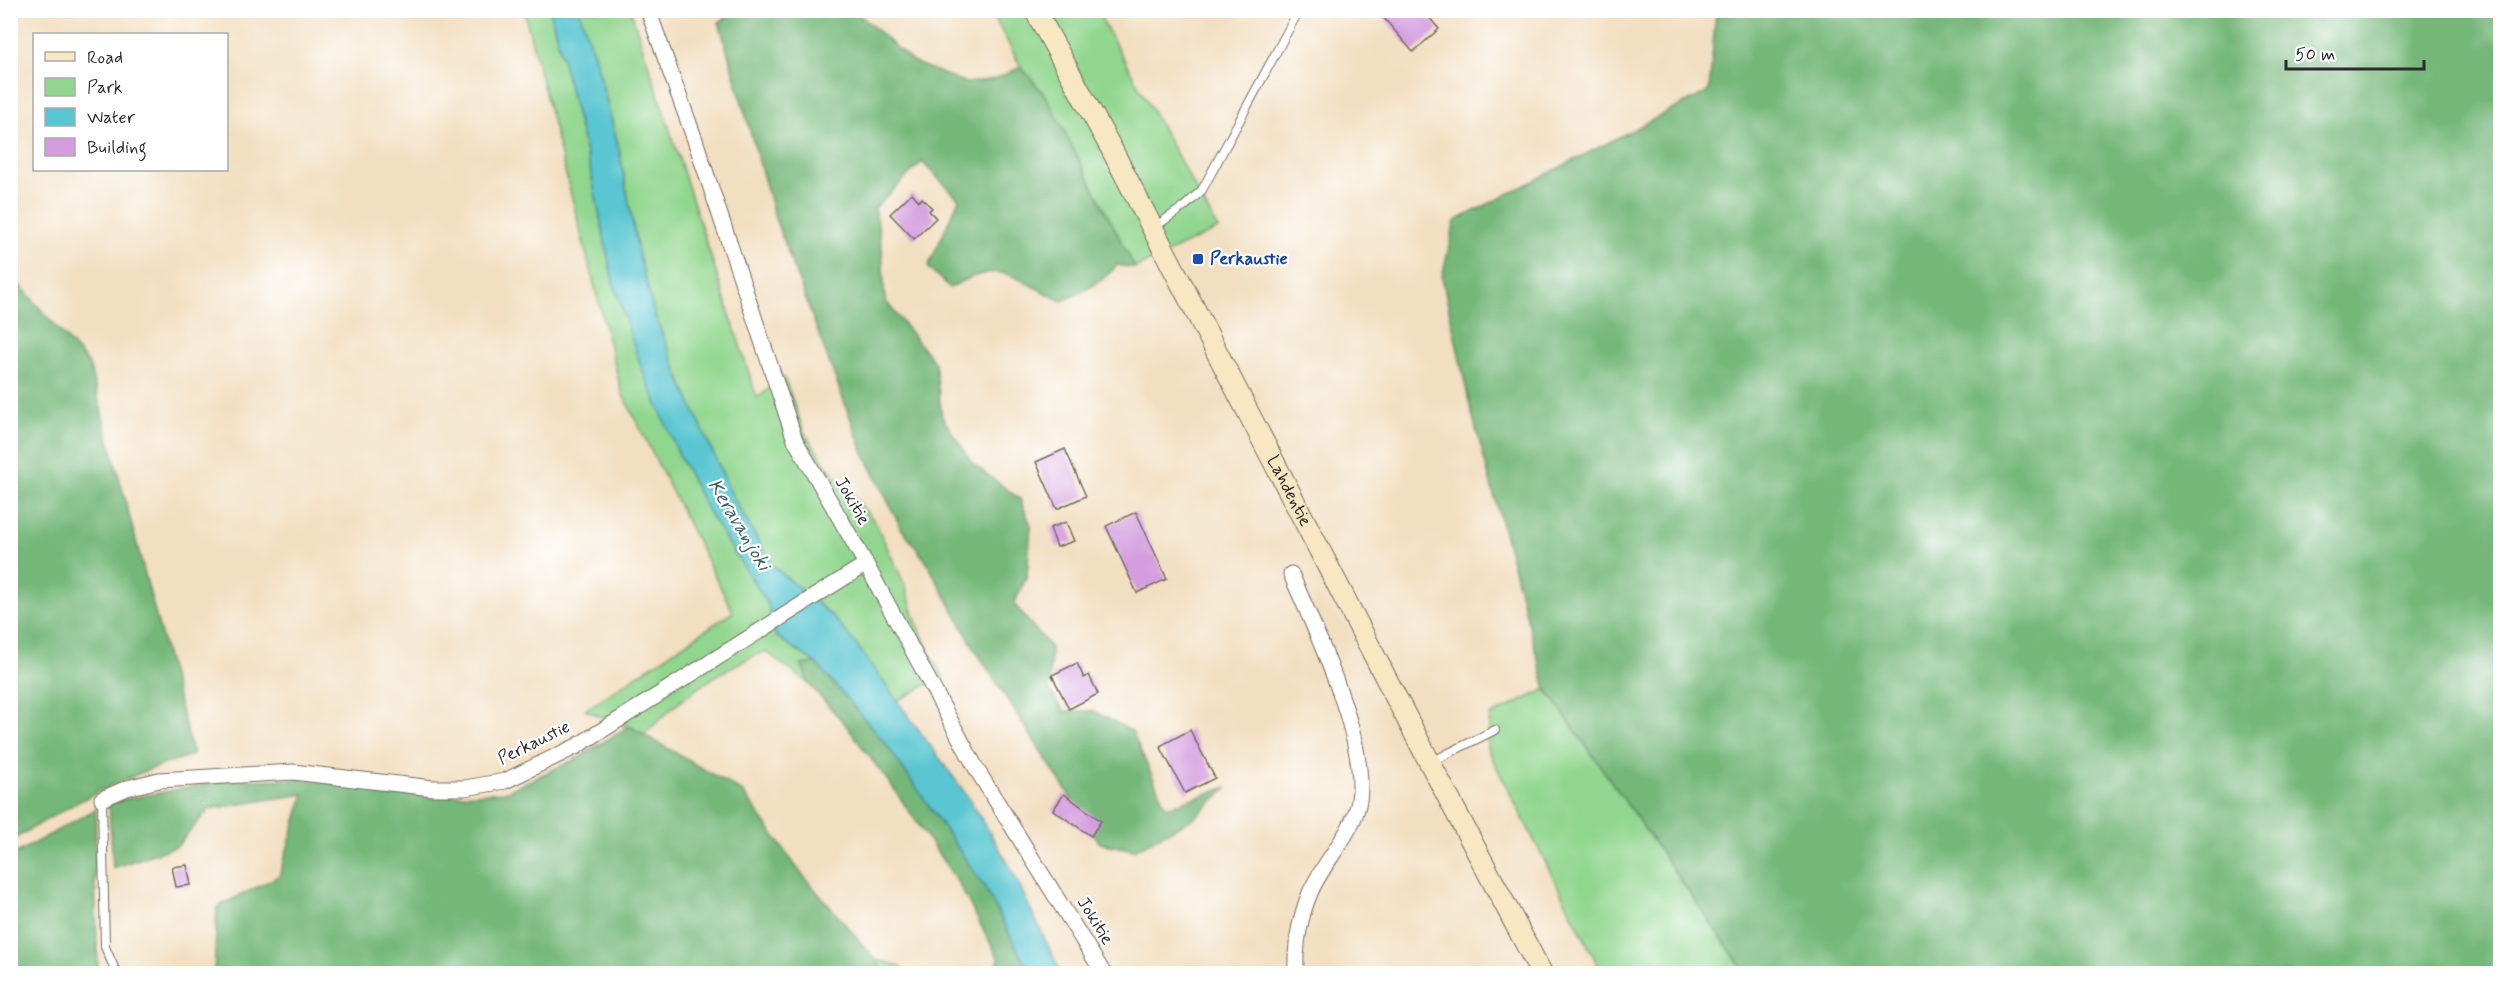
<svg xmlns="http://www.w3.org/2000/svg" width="2511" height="984" font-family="Mynerve,sans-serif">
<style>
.green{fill:#91d68e;stroke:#5e805c;stroke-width:1.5}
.forest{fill:#74b779;stroke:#507152;stroke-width:1.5}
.water{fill:#5ac6d1;stroke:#42787e;stroke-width:1.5}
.building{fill:#d49ddf}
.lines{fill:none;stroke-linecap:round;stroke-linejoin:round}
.service-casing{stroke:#716a60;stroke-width:10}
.minor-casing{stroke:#716a60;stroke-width:17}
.secondary-casing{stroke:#716a60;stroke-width:23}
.service{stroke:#fff;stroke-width:8}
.minor{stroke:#fff;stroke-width:15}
.secondary{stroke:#f7e8c3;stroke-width:21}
.transit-dot{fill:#1a4fb4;stroke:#fff;stroke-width:2}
.labels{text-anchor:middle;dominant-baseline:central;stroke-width:4.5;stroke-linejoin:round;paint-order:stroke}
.transit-label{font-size:18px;font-weight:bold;fill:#164399;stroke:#fff;text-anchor:start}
.street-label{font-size:18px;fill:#2b2b2b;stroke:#fff}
.water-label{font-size:20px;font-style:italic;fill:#3b6165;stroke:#fff}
</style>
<rect width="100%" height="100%" fill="#fff"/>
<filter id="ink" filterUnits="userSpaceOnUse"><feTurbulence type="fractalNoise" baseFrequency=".0167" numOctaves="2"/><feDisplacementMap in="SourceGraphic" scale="12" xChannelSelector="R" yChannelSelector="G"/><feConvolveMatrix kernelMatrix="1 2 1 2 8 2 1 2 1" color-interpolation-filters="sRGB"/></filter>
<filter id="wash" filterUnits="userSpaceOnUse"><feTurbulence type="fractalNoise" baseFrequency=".008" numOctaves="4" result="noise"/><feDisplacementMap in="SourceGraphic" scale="24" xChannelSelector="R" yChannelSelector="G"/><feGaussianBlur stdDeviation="1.35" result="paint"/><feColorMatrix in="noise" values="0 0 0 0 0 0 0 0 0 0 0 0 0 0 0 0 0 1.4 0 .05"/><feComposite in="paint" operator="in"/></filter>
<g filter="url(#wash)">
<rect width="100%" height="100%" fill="#f2dfc1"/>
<!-- green -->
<path class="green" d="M524 11H550L590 168 613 281 680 457 709 513 768 604 776 636 816 663 802 665 809 684 765 651C719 670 679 698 645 734L585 710 733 612 622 393Z
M579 11H631L757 398 784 377 805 434 825 463 875 522 905 585 916 621 930 654 943 676 897 701 832 616 772 565 733 497 683 386 655 316 638 252 619 149 596 61Z
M991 11H1097L1218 229 1135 268 1047 98 1021 67Z
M1546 689 1746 973H1602L1487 748 1490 716Z
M876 960 900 966 906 973H884Z"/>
<!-- forest -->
<path class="forest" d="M738 11H855L913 62 966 83 995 79 1021 67 1047 98 1135 268 1117 265C1104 282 1081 293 1062 301 1014 280 1003 256 950 288L928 267 959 199 922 162 875 208 882 248 885 300 935 363 942 417 973 464 1020 499 1031 525 1027 576 1014 604 1051 648 1049 689 1064 711H1093L1132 731 1166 807 1228 787 1194 818 1134 850 1100 843 973 646 926 561 901 528 862 449 775 218 719 22Z
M1716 11H2500V973H1746L1546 689 1470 406 1442 277 1455 221 1709 91Z
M10 274 89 364 193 755C124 775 71 804 11 841Z
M816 663 887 745 983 884 1030 973H994L999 959 957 881 894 789 845 724 809 684 802 665Z
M629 726 743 792 800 872 876 960 884 973H214L217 907 279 876 304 794 209 809 177 846 113 868 109 804 125 799 230 780 302 779 427 797 505 792 578 758Z
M96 809 95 878 98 973H21L11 957V856Z"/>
<!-- water -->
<path class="water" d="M550 11H579L596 61 619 149 638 252 655 316 683 386 733 497 772 565 832 616 855 643 968 797 1011 868 1061 973H1030L984 886 887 745 816 663 776 636 768 604 709 513 680 457 641 367 613 281 590 168Z"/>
<g id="blocks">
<!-- building -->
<path class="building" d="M1377 10H1423L1439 29 1413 52Z
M912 193 919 201 922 198 932 208 929 211 936 218 914 239 890 214Z
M1065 449 1086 496 1057 509 1036 462Z
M1136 512 1167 579 1137 593 1106 526Z
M1066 522 1074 541 1057 547 1050 528Z
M1077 663 1084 678 1089 675 1098 694 1069 709 1052 675Z
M1190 730 1215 778 1185 793 1160 746Z
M1064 794 1101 821 1091 836 1053 810Z
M187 865 191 885 176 887 172 867Z"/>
</g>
</g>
<g filter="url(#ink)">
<use href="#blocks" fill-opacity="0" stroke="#716a60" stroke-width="1.5"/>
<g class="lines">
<!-- service casing -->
<g class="service-casing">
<path id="service" d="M1153 228 1185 206 1202 190 1299 10
M1431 762 1495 730
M102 799 105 947 117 974"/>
</g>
<!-- minor casing -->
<g class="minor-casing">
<path id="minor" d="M648 10 695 140 795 440 866 564 977 770 1104 974
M1291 574C1315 629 1374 752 1357 809 1348 839 1322 864 1310 893 1300 917 1295 947 1296 974
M102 799 127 788 159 780 293 772 433 788H465L505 781 577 746 866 564"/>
</g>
<!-- secondary casing -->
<g class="secondary-casing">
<g id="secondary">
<path id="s1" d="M1035 10 1111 148 1430 763 1542 974"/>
</g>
</g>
<!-- service -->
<use href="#service" class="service"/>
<!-- minor -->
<use href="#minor" class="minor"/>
<!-- secondary -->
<use href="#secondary" class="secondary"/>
</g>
</g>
<!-- markers -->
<rect class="transit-dot" x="1192" y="253" width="12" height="12" rx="3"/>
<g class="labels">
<!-- transit labels -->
<g class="transit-label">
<text x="1210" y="259">Perkaustie</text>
</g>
<!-- street labels -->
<g class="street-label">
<text stroke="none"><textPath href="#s1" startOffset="544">Lahdentie</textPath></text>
<text transform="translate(852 501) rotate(60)">Jokitie</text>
<text transform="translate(534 743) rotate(-26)">Perkaustie</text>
<text transform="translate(1095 921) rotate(58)">Jokitie</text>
</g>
<!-- water labels -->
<g class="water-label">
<text transform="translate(739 525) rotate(59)">Keravanjoki</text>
</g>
</g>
<!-- margin -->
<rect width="2511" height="984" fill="none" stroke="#fff" stroke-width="36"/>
<!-- legend -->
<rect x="33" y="33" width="195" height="138" fill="#ffffff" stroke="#aaaaaa" stroke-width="1.5"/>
<rect x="45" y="52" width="30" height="9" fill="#f7e8c3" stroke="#aaaaaa" stroke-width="1.5"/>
<text x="87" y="63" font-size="18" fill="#2b2b2b">Road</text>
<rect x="45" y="78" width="30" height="18" fill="#91d68e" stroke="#aaaaaa" stroke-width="1.5"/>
<text x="87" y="93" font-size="18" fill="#2b2b2b">Park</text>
<rect x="45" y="108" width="30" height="18" fill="#5ac6d1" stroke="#aaaaaa" stroke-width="1.5"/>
<text x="87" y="123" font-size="18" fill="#2b2b2b">Water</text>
<rect x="45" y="138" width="30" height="18" fill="#d49ddf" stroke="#aaaaaa" stroke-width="1.5"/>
<text x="87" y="153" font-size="18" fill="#2b2b2b">Building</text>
<!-- scale -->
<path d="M2286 60v9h138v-9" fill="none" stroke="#2b2b2b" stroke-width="3"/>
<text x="2295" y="60" font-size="18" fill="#2b2b2b" stroke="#ffffff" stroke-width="4.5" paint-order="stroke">50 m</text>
</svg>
